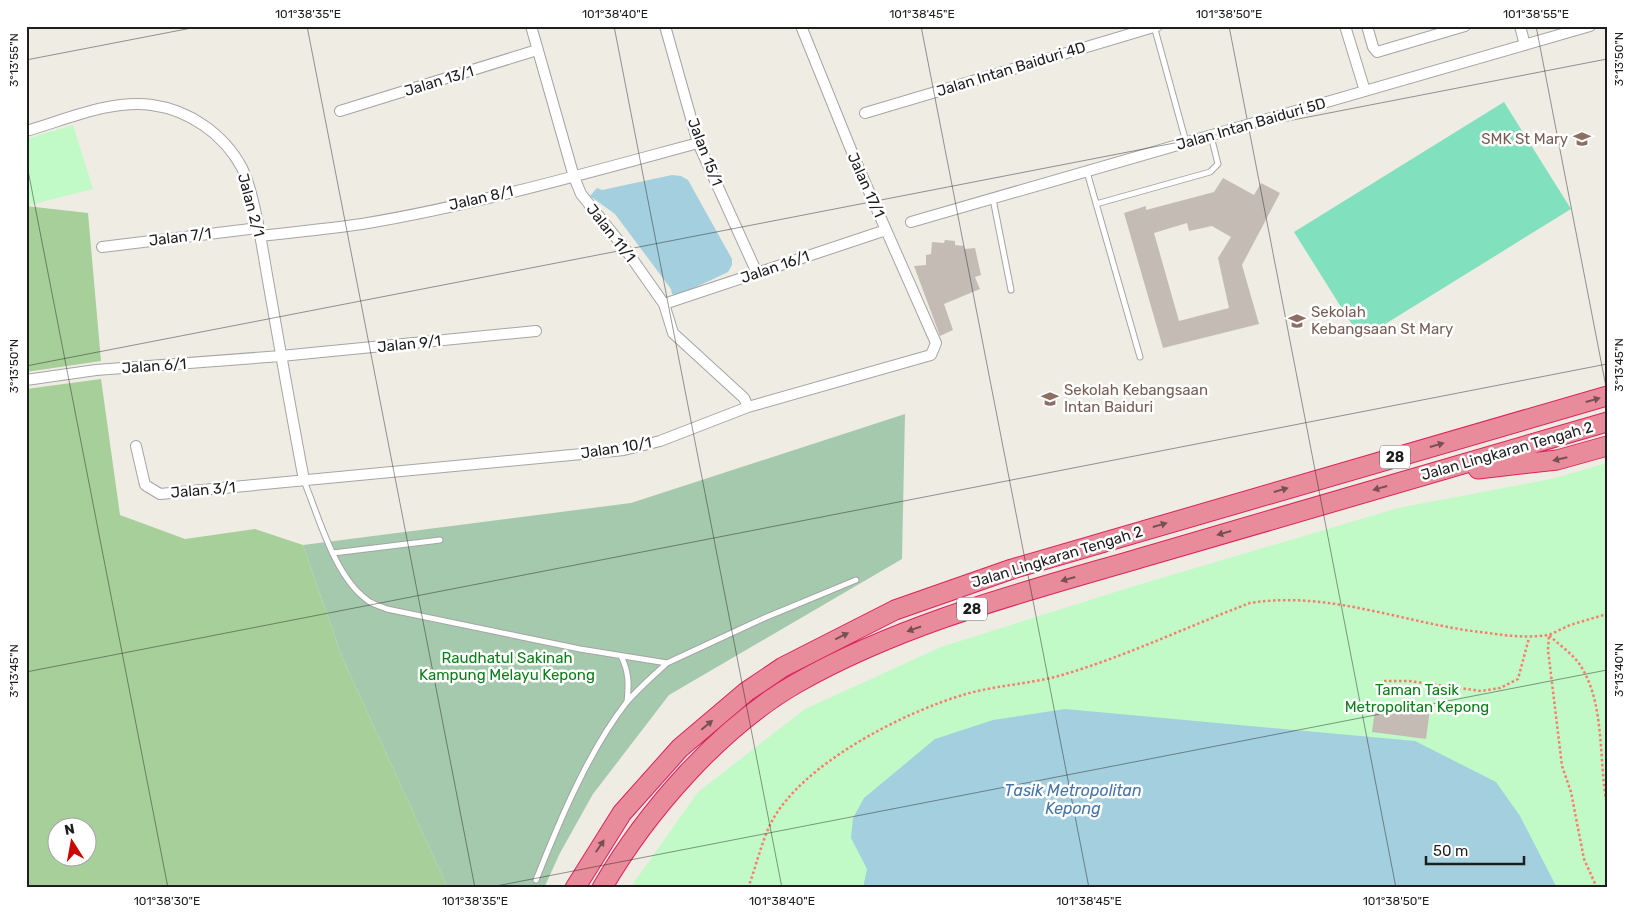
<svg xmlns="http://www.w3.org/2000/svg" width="1633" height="914" font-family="Rubik,sans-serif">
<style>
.forest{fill:#a7cf99;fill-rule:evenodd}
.cemetery{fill:#a5c9ac}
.park{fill:#c1fac7}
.pitch{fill:#81e0be}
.water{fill:#a4cfde}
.building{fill:#c4bcb4;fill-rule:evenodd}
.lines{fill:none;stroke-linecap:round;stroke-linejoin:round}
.lane-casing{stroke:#a5a5a5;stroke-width:7}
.street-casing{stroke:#a5a5a5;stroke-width:12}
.highway-casing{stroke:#dd225d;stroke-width:21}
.path{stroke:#fb7c6a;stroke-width:2.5;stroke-dasharray:2.5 2.5;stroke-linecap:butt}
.lane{stroke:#fff;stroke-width:5}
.street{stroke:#fff;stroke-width:10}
.highway{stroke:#e88b9a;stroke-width:19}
.oneway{fill:#794f56}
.ticks{fill:none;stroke:#1e1e1e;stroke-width:1;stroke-opacity:0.45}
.labels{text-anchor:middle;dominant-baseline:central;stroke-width:5;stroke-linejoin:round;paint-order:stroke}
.shield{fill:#fff;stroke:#626262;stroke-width:1}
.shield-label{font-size:14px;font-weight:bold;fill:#1e1e1e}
.street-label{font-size:15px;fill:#1e1e1e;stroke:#fff}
.education-label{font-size:15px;fill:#785e54;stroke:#fff;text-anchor:start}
.park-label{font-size:15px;fill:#0a7f17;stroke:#fff}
.water-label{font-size:16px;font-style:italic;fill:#4675a8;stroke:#fff}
.neatline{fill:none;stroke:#1e1e1e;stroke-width:2}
.ticks-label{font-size:12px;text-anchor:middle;fill:#1e1e1e}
</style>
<rect width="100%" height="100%" fill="#efece4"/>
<!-- forest -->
<path class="forest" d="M26 206 88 213 101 361 26 372Z
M101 379 120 515 185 539 255 529 303 545 342 657 448 888H26V389ZM58 826H88V856H58Z"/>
<!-- cemetery -->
<path class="cemetery" d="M905 414 902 559 669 695 593 794 560 853 544 888H448L342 657 303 545 631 503Z"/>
<!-- park -->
<path class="park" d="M73 125 93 189 26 206V139Z
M1607 463V888H630L698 792 805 709 941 647 1128 588 1398 508 1551 479Z"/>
<!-- pitch -->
<path class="pitch" d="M1504 102 1571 209 1361 339 1294 232Z"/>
<!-- water -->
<path class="water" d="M672 175 681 176 688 180 732 259V265L728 272 679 295 672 294 671 289 615 214 590 196 597 188 602 190Z
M1065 709 1415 741 1496 782 1520 816 1557 888H863L867 869 851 838 853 818 864 798 935 739 993 720Z"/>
<!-- building -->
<path class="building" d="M1223 178 1254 195 1261 183 1280 193 1242 265 1259 324 1163 348 1124 213 1146 206V210L1214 192ZM1187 223 1189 231 1212 226 1231 237 1218 258 1229 308 1179 321 1154 233Z
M945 240 955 241V245L964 246V249L975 248 981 275 975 277 980 289 944 304 953 330 940 336 914 266 926 265V255L931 254 932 242 944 243Z
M1376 702 1430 709 1426 739 1372 732Z"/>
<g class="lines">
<!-- lane casing -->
<g class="lane-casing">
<path id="lane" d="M1154 26 1186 142
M1087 172 1140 357
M993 199 1011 290
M1096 204 1210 172 1218 164 1211 136
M304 481C319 517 334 575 366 599 371 604 380 606 387 609L580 649 667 663 762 619 856 580
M333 553 440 540
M621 656C629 672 629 684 627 702
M536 880C559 822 588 752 626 703 638 689 653 676 667 663"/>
</g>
<!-- street casing -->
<g class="street-casing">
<path id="street" d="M531 26 574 177 581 194 626 250 664 304 673 333 744 398 748 407
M665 26 698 143 757 273
M1345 26 1365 91
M1367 26 1373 47 1377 52 1465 26
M1520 26 1525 45
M340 111 537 50
M865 113 1157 26
M26 131C65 120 111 99 152 105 189 110 224 134 242 168 254 192 262 246 267 275 279 343 291 412 304 480
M911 222 1590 26
M260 236C294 232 328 229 362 224 475 205 587 173 698 143
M102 247 258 228
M664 304 886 230
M26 380 96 370 281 356 536 331
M136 446 145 485 160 494 624 450 660 441 748 407 931 355 936 343 856 162 801 26"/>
</g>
<!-- highway casing -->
<g class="highway-casing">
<path id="highway" d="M1478 469 1557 460 1607 446
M575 888 622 813 680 748 746 692 783 667 895 610 1012 569 1607 396
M602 888C646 812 720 727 797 683 906 621 1032 590 1151 555 1303 510 1455 466 1607 422"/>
</g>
<!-- path -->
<path class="path" d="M1384 681H1409L1481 691 1500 688 1518 679 1529 638
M748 888C756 867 761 843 771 823 801 764 904 712 966 694 997 685 1031 684 1062 675 1124 657 1189 626 1250 603 1331 590 1408 625 1488 633 1509 636 1528 638 1549 635 1558 644 1570 652 1578 662 1606 701 1598 759 1607 805
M1597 888 1584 859 1571 792 1562 766 1548 650 1549 635 1570 625 1607 614"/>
<!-- lane -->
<use href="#lane" class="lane"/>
<!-- street -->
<use href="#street" class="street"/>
<!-- highway -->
<use href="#highway" class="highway"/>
</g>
<!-- one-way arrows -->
<defs><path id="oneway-solid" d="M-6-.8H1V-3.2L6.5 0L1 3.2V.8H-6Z" transform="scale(1.25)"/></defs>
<g class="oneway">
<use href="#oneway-solid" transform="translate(1593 400) rotate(-16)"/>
<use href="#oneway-solid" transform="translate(1437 445) rotate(-16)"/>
<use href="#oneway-solid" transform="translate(1560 459) rotate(167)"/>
<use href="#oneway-solid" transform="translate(1380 488) rotate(164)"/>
<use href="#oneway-solid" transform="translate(1281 490) rotate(-16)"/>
<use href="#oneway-solid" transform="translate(1160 525) rotate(-16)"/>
<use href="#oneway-solid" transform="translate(1224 533) rotate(164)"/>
<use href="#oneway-solid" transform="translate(1068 579) rotate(164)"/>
<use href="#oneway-solid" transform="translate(914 629) rotate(161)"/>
<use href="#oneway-solid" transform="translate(842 636) rotate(-26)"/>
<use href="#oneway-solid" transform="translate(707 725) rotate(-40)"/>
<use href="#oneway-solid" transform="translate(600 846) rotate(-56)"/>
</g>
<!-- ticks -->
<path class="ticks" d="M307 26 475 888M614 26 782 888M921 26 1089 888M1229 26 1396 888M1536 26 1607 392M26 60 202 26M26 160 168 888M26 366 1607 59M26 672 1607 364M486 888 1607 670"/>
<!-- icons -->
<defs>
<g id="school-bare" transform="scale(1.35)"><path d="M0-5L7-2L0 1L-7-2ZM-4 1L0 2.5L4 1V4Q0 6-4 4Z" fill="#8d6e63" stroke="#fff" stroke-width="2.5" paint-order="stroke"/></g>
</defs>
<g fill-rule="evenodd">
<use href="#school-bare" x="1582" y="139"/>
<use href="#school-bare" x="1297" y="321"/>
<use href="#school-bare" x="1050" y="399"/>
</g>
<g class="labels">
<!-- shield labels -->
<g class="shield">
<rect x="1380" y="445.5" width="30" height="23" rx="4"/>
<rect x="957" y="597.5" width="30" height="23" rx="4"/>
</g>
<g class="shield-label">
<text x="1395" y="457">28</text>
<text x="972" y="609">28</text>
</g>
<!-- street labels -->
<g class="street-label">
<text transform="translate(1011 69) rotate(-17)">Jalan Intan Baiduri 4D</text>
<text transform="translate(439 81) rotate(-17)">Jalan 13/1</text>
<text transform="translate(1251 124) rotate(-16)">Jalan Intan Baiduri 5D</text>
<text transform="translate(705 152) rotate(69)">Jalan 15/1</text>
<text transform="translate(866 185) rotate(66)">Jalan 17/1</text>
<text transform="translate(481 198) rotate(-13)">Jalan 8/1</text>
<text transform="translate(251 205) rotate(75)">Jalan 2/1</text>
<text transform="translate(611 233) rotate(52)">Jalan 11/1</text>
<text transform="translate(180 237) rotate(-7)">Jalan 7/1</text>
<text transform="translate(775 267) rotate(-19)">Jalan 16/1</text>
<text transform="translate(409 344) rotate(-6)">Jalan 9/1</text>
<text transform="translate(154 366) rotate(-4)">Jalan 6/1</text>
<text transform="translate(616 448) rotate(-9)">Jalan 10/1</text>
<text transform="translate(1507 451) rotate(-16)">Jalan Lingkaran Tengah 2</text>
<text transform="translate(203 490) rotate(-5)">Jalan 3/1</text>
<text transform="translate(1057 557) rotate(-17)">Jalan Lingkaran Tengah 2</text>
</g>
<!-- education labels -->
<g class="education-label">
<text x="1568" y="139" text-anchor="end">SMK St Mary</text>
<text x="1311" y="312">Sekolah<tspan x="1311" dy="17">Kebangsaan St Mary</tspan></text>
<text x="1064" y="390">Sekolah Kebangsaan<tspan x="1064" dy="17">Intan Baiduri</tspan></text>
</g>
<!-- park labels -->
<g class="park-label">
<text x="507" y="658">Raudhatul Sakinah<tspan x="507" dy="17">Kampung Melayu Kepong</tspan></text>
<text x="1417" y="690">Taman Tasik<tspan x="1417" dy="17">Metropolitan Kepong</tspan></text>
</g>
<!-- water labels -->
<g class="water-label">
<text x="1073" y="790">Tasik Metropolitan<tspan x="1073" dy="18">Kepong</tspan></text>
</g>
</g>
<!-- border -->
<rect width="1633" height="914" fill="none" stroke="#ffffff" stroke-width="55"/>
<!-- north arrow -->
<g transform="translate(72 842) rotate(349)"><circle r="24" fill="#ffffff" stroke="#a5a5a5"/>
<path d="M0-4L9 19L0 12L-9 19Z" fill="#cd0500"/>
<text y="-8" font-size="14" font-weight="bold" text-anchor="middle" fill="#1e1e1e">N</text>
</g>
<!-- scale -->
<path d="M1426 856v8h98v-8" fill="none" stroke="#1e1e1e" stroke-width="2.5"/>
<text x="1433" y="856" font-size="15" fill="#1e1e1e" stroke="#ffffff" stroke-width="4" paint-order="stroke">50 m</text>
<rect x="28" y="28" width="1578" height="858" class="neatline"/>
<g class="ticks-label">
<text x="308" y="18">101°38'35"E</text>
<text x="615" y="18">101°38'40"E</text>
<text x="922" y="18">101°38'45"E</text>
<text x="1229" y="18">101°38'50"E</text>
<text x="1536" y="18">101°38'55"E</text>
<text transform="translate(1619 59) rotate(-90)" y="4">3°13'50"N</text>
<text transform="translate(14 60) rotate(-90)" y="4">3°13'55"N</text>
<text transform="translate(1619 365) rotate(-90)" y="4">3°13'45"N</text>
<text transform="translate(14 366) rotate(-90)" y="4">3°13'50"N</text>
<text transform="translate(1619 670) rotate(-90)" y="4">3°13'40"N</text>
<text transform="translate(14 671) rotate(-90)" y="4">3°13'45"N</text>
<text x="167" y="905">101°38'30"E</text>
<text x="475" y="905">101°38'35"E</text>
<text x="782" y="905">101°38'40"E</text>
<text x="1089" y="905">101°38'45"E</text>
<text x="1396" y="905">101°38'50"E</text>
</g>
</svg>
